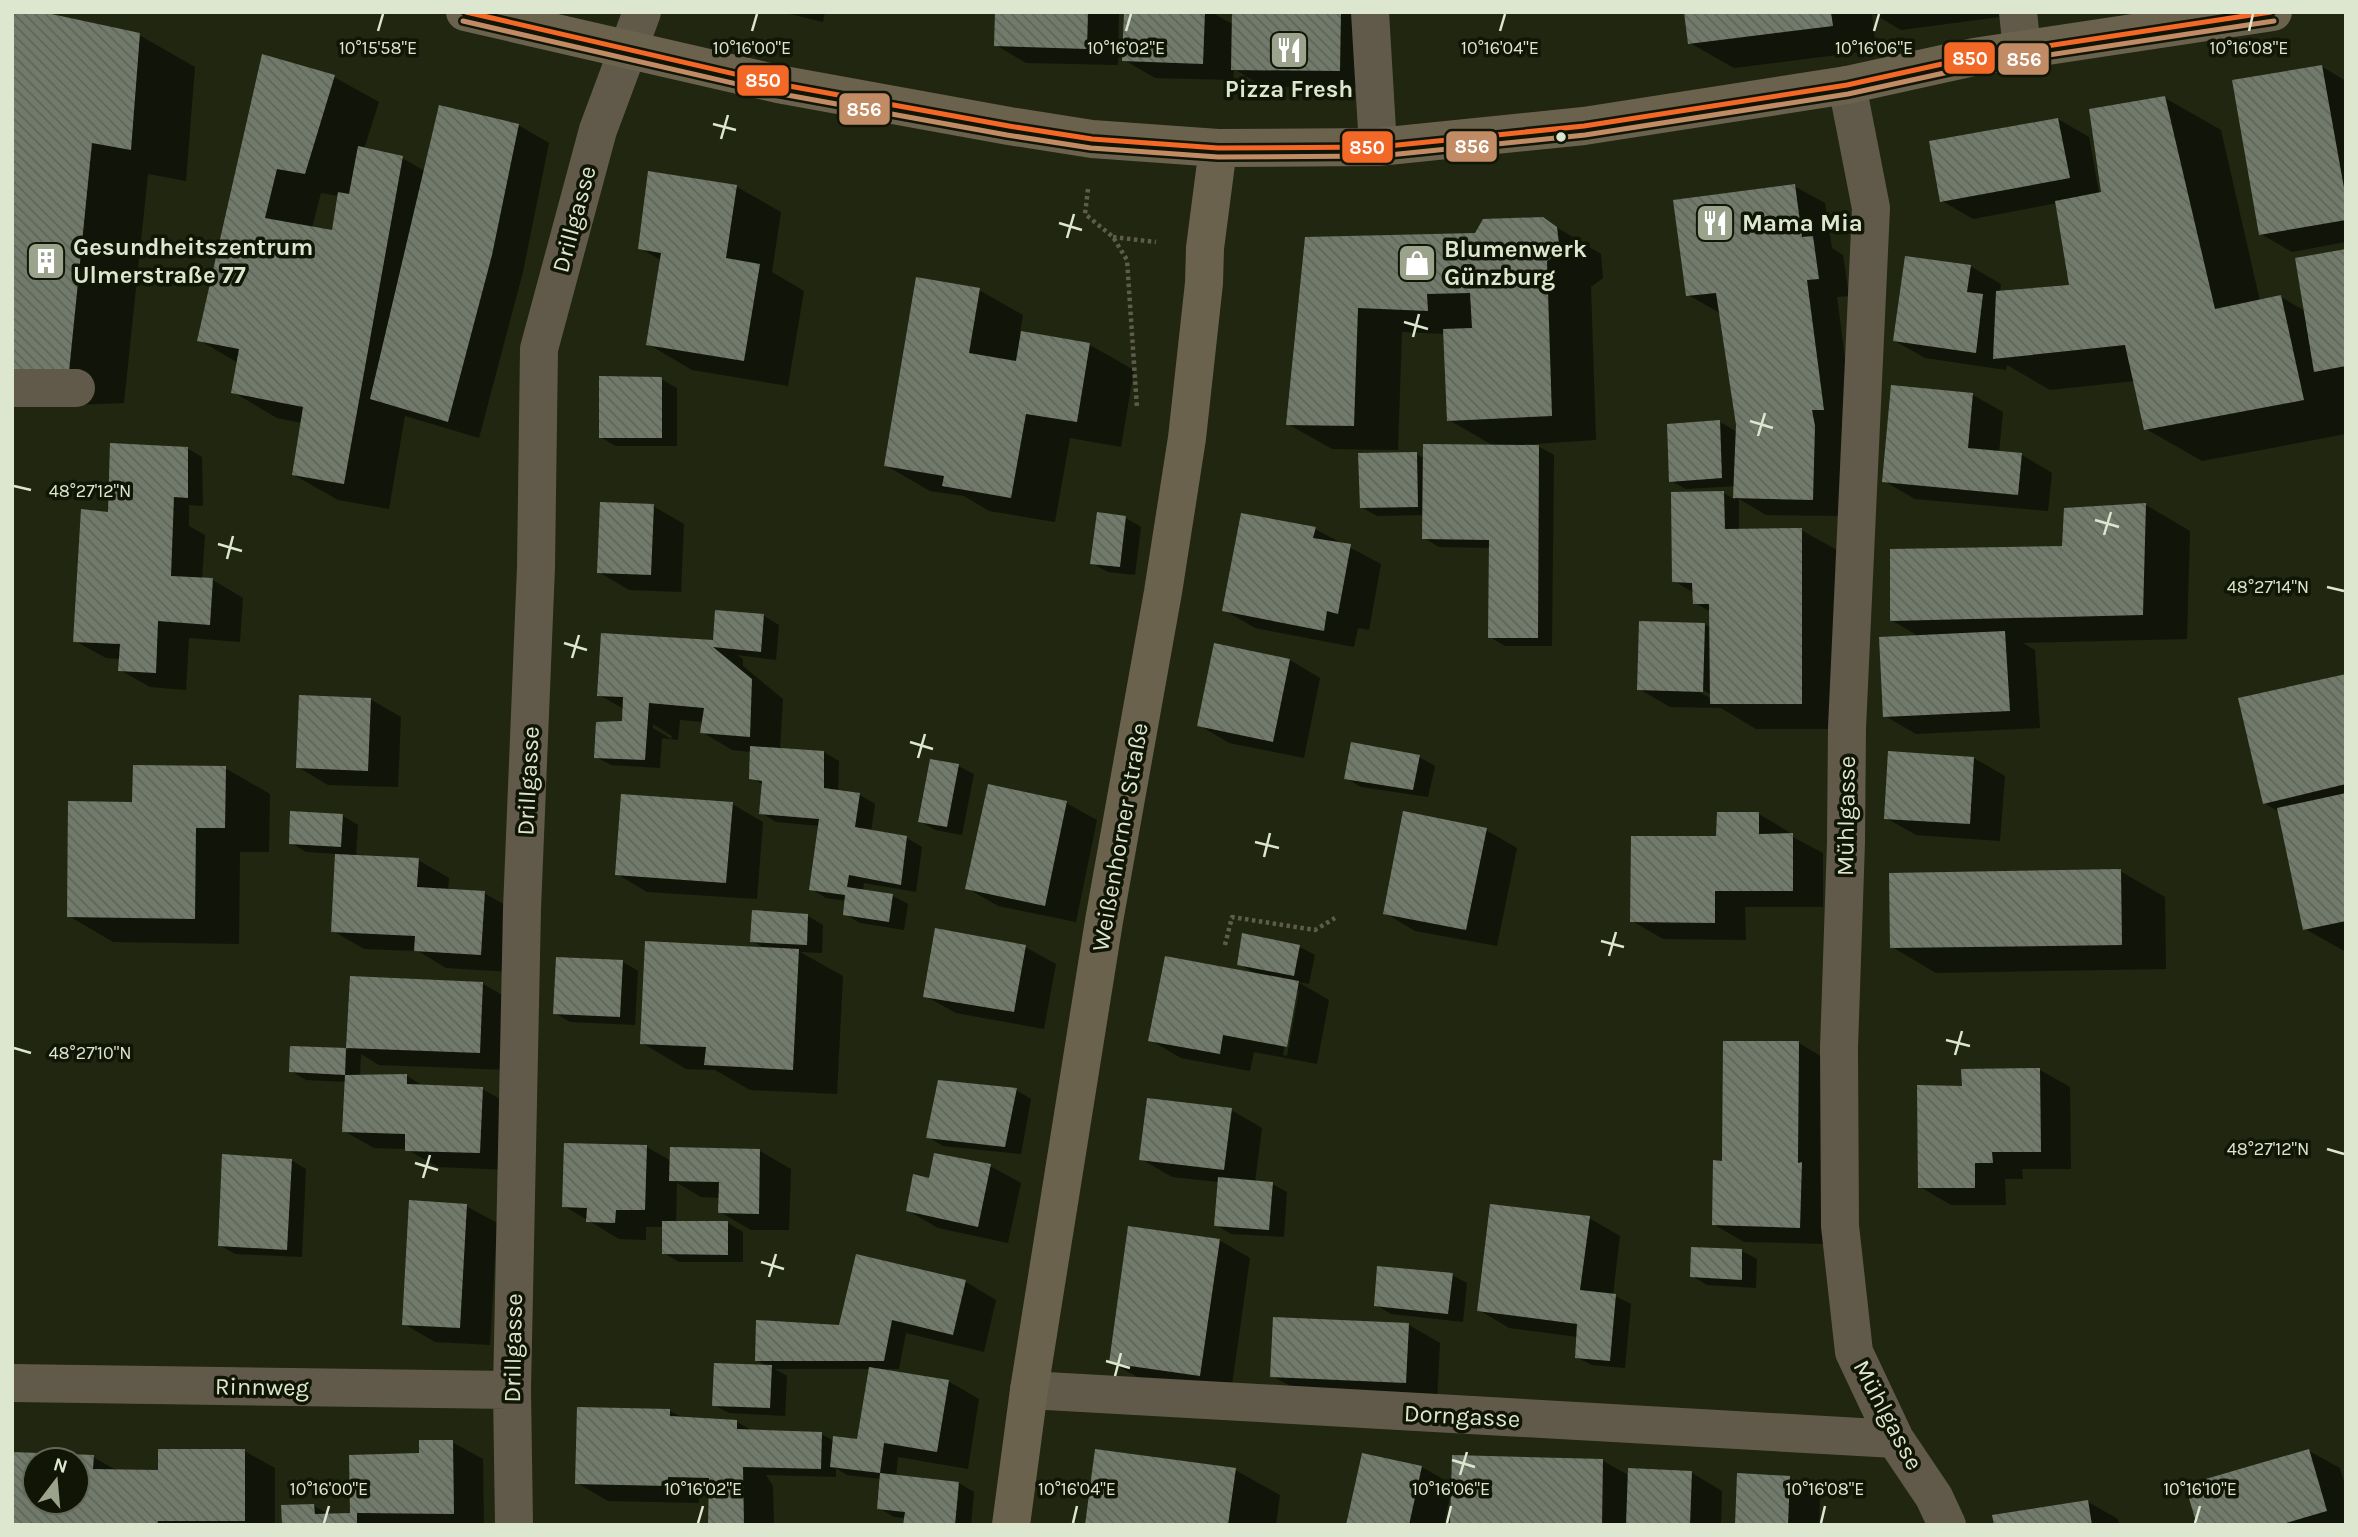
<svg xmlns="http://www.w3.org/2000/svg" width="2358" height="1537" font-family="Karla,sans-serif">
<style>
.shadow{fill:#0007;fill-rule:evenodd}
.building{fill:url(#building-back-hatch);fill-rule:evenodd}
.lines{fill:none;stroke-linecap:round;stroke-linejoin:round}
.path{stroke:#5e5c4c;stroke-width:4.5;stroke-dasharray:3.5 3.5;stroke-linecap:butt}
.minor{stroke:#615a4b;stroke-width:38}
.major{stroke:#6b624e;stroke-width:38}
.bus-1-casing{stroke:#101505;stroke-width:10}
.bus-2-casing{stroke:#101505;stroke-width:10}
.bus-1{stroke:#f36827;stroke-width:5}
.bus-2{stroke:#c18c65;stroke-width:5}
.ticks{fill:none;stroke:#dde6cf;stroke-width:2.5}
.bus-dot{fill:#dde6cf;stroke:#101505;stroke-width:2.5}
.labels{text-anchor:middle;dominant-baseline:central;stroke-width:7;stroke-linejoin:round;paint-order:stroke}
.poi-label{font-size:24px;font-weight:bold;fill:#dde6cf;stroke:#101505;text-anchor:start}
.street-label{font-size:24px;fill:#dde6cf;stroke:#101505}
.ticks-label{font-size:18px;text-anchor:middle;fill:#dde6cf;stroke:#101505;stroke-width:7;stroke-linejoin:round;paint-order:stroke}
.line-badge{stroke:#101505;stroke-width:2.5}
.badge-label{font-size:19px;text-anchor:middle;font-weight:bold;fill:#fff}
</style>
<defs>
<pattern id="building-back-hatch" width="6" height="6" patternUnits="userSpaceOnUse" patternTransform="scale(1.75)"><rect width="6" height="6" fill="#727b6b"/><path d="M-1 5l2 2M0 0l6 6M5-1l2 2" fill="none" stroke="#5f6559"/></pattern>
</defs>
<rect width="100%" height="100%" fill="#202610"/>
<!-- shadow -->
<path class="shadow" d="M12 12 139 35 195 67 186 181 148 174 124 403 26 407Z
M781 12H825L823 22Z
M997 12H1119L1118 65 1026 63 996 45Z
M1126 12H1211L1234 25V12H1371V87H1264L1234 69 1233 80 1155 78 1124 60Z
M1686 12H1999L2000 17 1901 30 1872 13 1876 50 1734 68 1690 43Z
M264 56 334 77 379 102 364 149 402 158 425 171 518 125 549 143 523 272 479 438 405 416 389 509 338 500 294 475 302 423 277 418 233 392 238 363 199 340ZM321 193 339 196 334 232 312 228Z
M2321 66 2346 81V242L2292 252 2261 234Z
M2165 98 2221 130 2260 301 2281 297 2305 311 2346 251V434L2202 461 2146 429 2135 381 2050 390 2007 365 2006 370 1925 358 1895 341 1970 266 2001 284 2000 292 2071 286 2057 203 1973 219 1942 201 2058 119 2089 137 2100 198Z
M1794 186 1825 203 1832 248 1843 255 1849 296 1837 297 1854 427 1843 516 1766 515 1739 499V530H1801L1846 555V729H1756L1721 708 1670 707 1639 689 1704 624 1711 628V612L1695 603 1694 593 1674 581 1724 493 1735 500 1736 486 1686 489 1671 481 1720 422 1737 432 1720 313 1688 295ZM1696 686 1712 695V699L1694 689Z
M737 187 781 212 772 272 804 291 788 386 692 370 648 344 662 261 640 248Z
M1543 219 1601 254 1603 278 1591 287 1596 440 1534 444 1554 455 1552 646H1505L1490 637 1491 548 1439 547 1424 538V515L1377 516 1361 507 1416 454 1425 459 1494 446 1449 420 1445 334 1402 332 1398 450 1332 449 1288 424 1307 239 1476 234Z
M979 290 1023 315 1020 333 1090 345 1134 370 1121 447 1070 438 1055 522 989 511 964 496 930 491 885 465Z
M661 379 677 388V446H616L600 437Z
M1973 395 2003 412 1999 453 2022 455 2052 473 2048 511 1915 499 1884 481Z
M187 448 202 457 203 506 189 505V526L205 535 202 580H213L243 598 240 642 189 638 186 690 150 687 120 670V659L106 658 75 641 109 513Z
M2146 505 2190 531 2187 639 2023 643 2035 650 2040 728 1916 734 1885 716 1920 637 1891 620 2064 548Z
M653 506 684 524 681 592 629 590 599 572Z
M1126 518 1141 527 1135 575 1108 572 1092 563Z
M1315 529 1381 564 1369 630 1358 628 1354 647 1255 628 1224 610Z
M764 616 779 625 776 660 737 655 743 659V666L783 699 780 749 824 752 839 761 838 792 860 795 875 804 871 832 907 838 922 847 916 892 864 883 863 891 893 896 908 904 904 930 860 923 845 914 846 901 826 898 811 889 820 826 776 822 761 813 764 785 751 778 752 752 732 750 702 732 703 722 680 720 678 740 662 738 660 768 611 765 596 757 632 725 624 709 599 695 715 642ZM653 724 672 736 671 739 653 728Z
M1290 660 1320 678 1304 758 1229 743 1199 725Z
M2346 675V952L2305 929 2279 812 2264 803Z
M370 699 401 717 398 787 328 785 298 767Z
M1890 753 1974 758 2005 776 2000 841 1916 835 1886 818Z
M1419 757 1435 766 1428 797 1361 787 1346 778Z
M958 766 974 774 962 835 935 830 920 821Z
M225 768 270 794 269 852H240L239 944 113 942 69 916 134 804Z
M1066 803 1097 820 1076 922 998 906 967 888Z
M732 804 763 822 757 899 647 892 617 874Z
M1759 814 1789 832V835L1823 853V907H1745L1746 940 1663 939 1632 921Z
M343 816 358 825 356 857 418 860 449 878 448 891 484 893 515 911 512 972 446 968 418 951 364 949 333 931 337 854 306 852 291 843Z
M1486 830 1517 848 1497 946 1415 931 1385 913Z
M2120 871 2165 897 2166 969 1936 973 1892 947Z
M808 916 823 925 822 953 800 952 843 976 837 1094 750 1090 715 1070 686 1069 642 1043 766 949 752 941Z
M1244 935 1300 947 1315 955 1309 984 1298 982 1329 1000 1317 1064 1254 1052 1250 1071 1181 1058 1150 1040 1256 974 1239 964ZM1296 991H1299L1287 1056 1283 1055Z
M1025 947 1056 964 1044 1029 956 1013 925 996Z
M623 962 638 971 635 1025 570 1022 555 1013Z
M352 978 483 984 513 1001 511 1070 379 1065 361 1054 360 1076H407L425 1087 482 1089 513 1106 511 1170 438 1167 406 1149 374 1148 344 1131 346 1082 306 1080 291 1071V1048L348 1050Z
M1799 1043 1829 1061 1830 1244 1744 1242 1713 1224 1724 1163Z
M2040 1070 2070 1087 2071 1169H2022L2023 1179H2005L2006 1205H1951L1920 1187 1963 1088Z
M1016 1090 1031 1099 1021 1154 943 1146 928 1137Z
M1231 1110 1262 1128 1255 1182 1272 1184 1287 1192 1284 1237 1231 1234 1216 1225 1219 1182 1172 1177 1141 1159Z
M647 1147 671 1161 760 1151 791 1169 789 1230H751L720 1212 721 1198 701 1197 677 1183 676 1222 728 1223 743 1232V1262H679L664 1253V1227H646V1240L619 1239 564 1206Z
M291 1160 306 1169 302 1257 235 1254 219 1245Z
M990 1166 1021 1183 1008 1243 938 1228 907 1210 931 1180Z
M466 1206 497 1223 490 1345 435 1342 404 1324Z
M1589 1218 1620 1236 1613 1295 1631 1304 1625 1368 1592 1365 1576 1357 1578 1337 1509 1328 1479 1310Z
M1219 1240 1250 1258 1231 1392 1141 1379 1110 1362Z
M1742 1251 1757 1259 1756 1288 1707 1285 1692 1276Z
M858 1256 966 1282 996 1300 984 1352 906 1333 899 1369H884V1371L948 1381 979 1399 968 1469 898 1457 896 1477 959 1483 974 1492 971 1525H905L906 1518 894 1517 879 1508 881 1479 847 1475 836 1468V1477L766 1475 773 1486 774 1525H711L710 1494H699V1503L608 1501 577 1483 670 1411 683 1418 737 1422 754 1432 821 1434 834 1441 866 1442 870 1369H775L787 1376 785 1416 729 1413 714 1405 768 1367 757 1360 841 1327Z
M1452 1275 1467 1283 1463 1322 1391 1314 1376 1305Z
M1409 1325 1440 1343 1437 1400 1303 1393 1272 1376Z
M452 1442 483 1459 484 1525H284L314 1506 330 1515H356L351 1512 421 1455Z
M244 1451 275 1468V1525H12V1454L93 1457 118 1471H159ZM35 1460H77V1502H35Z
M2309 1451 2340 1468 2346 1489V1525H2198Z
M1364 1455 1422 1467 1453 1485 1603 1461 1630 1476 1692 1473 1722 1491 1721 1525H1452L1451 1491 1444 1525H1348Z
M1235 1470 1280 1495 1276 1525H1087Z
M1789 1478 1820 1495 1819 1525H1737Z
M2088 1502 2118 1519 2119 1525H1995Z"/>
<!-- building -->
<path class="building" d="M12 12H42L140 33 131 150 92 143 69 372 12 374Z
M995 12H1088L1087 49 994 46Z
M1124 12H1205L1203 64 1122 61Z
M1232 12H1341L1340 71 1231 70Z
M1684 12H1831L1833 26 1688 44Z
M262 54 335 75 305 174 277 169 265 218 332 230 338 192 349 194 358 146 403 156 344 484 292 475 303 407 231 393 239 349 197 341Z
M2322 65 2346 199V220L2259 235 2232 80Z
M2165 96 2215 309 2281 295 2304 400 2144 430 2125 345 1993 359 1996 291 2069 285 2055 201 2101 192 2089 109Z
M439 105 519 124 492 255 448 422 370 399Z
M2058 118 2070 178 1940 202 1929 141Z
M648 171 737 185 726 258 760 264 744 361 646 345 661 253 638 249Z
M1795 184 1802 237 1813 236 1819 279 1807 280 1824 410H1812L1815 426 1813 500 1733 498 1736 425 1716 293 1686 296 1673 200Z
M1543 217 1557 227 1560 252 1547 261 1552 416 1447 421 1443 329 1472 328 1470 293 1427 294 1428 311 1358 308 1354 426 1286 425 1305 237 1475 233 1483 219Z
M2346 249V366L2314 372 2295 258Z
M1905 256 1971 265 1967 292 1983 294 1976 353 1893 341Z
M916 277 980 288 969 353 1016 361 1021 331 1090 343 1077 422 1026 414 1011 498 942 486 944 476 884 466Z
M599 376 662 377V438H599Z
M1891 385 1973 393 1968 448 2022 453 2018 495 1882 482Z
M1720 420 1722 478 1669 482 1667 424Z
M110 443 188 447V498L174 497 171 576 213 578 210 625 158 621 156 673 118 671 120 644 73 642 81 509 108 512Z
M1423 444 1539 445 1538 638H1488L1489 540 1422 539Z
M1417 452 1418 507 1360 508 1358 453Z
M1724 491 1725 529 1802 528V704H1710L1709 604H1693L1692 583 1672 582 1671 492Z
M600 502 654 504 651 575 597 573Z
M2146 503 2143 615 1890 621V549L2062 546 2064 508Z
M1097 512 1126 516 1120 567 1090 564Z
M1241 513 1316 527 1313 538 1351 544 1338 614 1327 611 1324 631 1222 611Z
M715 610 764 614 761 652 713 647 752 679 750 737 700 733 704 708 649 703 645 760 594 758 596 722 622 721 623 697 597 696 601 633 713 640Z
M1639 621 1705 623 1703 692 1637 690Z
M2005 631 2010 711 1883 717 1879 637Z
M1214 643 1290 659 1273 742 1197 726Z
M2346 674V784L2263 804 2238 698Z
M299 695 371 698 368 771 296 768Z
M1351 742 1420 755 1413 790 1344 779Z
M750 746 824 751V788L860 793 855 827 907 836 901 885 849 875 847 887 893 894 889 922 843 915 845 895 809 890 819 819 759 814 762 781 749 779Z
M1888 751 1974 757 1970 824 1884 819Z
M930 759 959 764 947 827 918 822Z
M133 765 226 766 225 828H196L195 919 67 917 68 801 132 802Z
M988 784 1067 801 1045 906 965 889Z
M2346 793V921L2303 930 2277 808Z
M621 794 733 802 726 883 615 875Z
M290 811 343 814 341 847 289 844Z
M1403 811 1487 828 1466 930 1383 914Z
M1717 812H1759V834L1793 833V891H1715V923L1630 922 1631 836H1716Z
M335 854 419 858 417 887 485 891 481 955 414 951 415 936 331 932Z
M2121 869 2122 945 1890 948 1889 873Z
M752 910 808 914 807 945 750 942Z
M935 928 1026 945 1014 1012 923 997Z
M1242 933 1300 945 1294 976 1237 965Z
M645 941 799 949 793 1070 704 1065 706 1047 640 1044Z
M1165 956 1299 981 1287 1047 1223 1035 1220 1054 1148 1041Z
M556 957 623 960 620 1017 553 1014Z
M350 976 483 982 480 1053 346 1048Z
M1723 1041H1799L1798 1163 1802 1162 1800 1228 1712 1225 1713 1160 1722 1161Z
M290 1046 346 1048 345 1075 289 1072Z
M2040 1068 2041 1152H1992L1993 1163H1975V1188H1918L1917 1085 1962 1086 1961 1069Z
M407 1074V1084L483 1087 480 1153 405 1151V1134L342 1132 345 1075Z
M938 1080 1017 1088 1005 1147 926 1138Z
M1147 1098 1232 1108 1224 1170 1139 1160Z
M564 1143 647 1145 645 1210H616L615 1223 586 1222 587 1208 562 1207Z
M670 1147 760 1149 759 1214 718 1213 719 1182 669 1181Z
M934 1153 991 1164 978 1227 906 1211 913 1174 929 1178Z
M222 1154 292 1159 287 1250 218 1246Z
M1218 1177 1273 1182 1269 1230 1214 1226Z
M409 1200 467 1204 460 1328 402 1325Z
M1490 1204 1590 1216 1580 1290 1616 1294 1610 1361 1575 1358 1577 1324 1477 1311Z
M662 1221H728V1255L662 1254Z
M1128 1226 1220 1239 1200 1376 1109 1363Z
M1691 1247 1742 1249V1280L1690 1277Z
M856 1254 966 1280 953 1335 892 1320 884 1361H755L756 1320 839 1325Z
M1377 1266 1453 1273 1448 1314 1374 1306Z
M1273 1317 1409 1323 1406 1383 1270 1377Z
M714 1363 772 1365 770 1408 712 1406Z
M869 1367 949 1380 937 1452 884 1443 880 1473 830 1467 833 1436 857 1439Z
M577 1407 670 1409V1416L737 1420V1429L822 1432 821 1469 743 1467 744 1525H708L709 1478 668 1477V1486L575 1484Z
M419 1440H453L454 1514 357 1513V1525H282L281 1505 314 1504 315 1514 350 1513 349 1455 419 1453Z
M158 1449H245V1521H158L157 1525H12V1452L94 1455 93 1469 158 1470ZM35 1460H77V1502H35Z
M1095 1449 1236 1468 1228 1525H1085Z
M2309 1449 2327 1511 2279 1525H2197L2185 1485Z
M1362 1453 1422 1466 1409 1525H1346Z
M1452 1455 1603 1459 1602 1525H1450Z
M1628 1468 1692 1471 1690 1525H1626Z
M880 1473 959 1482 955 1525H903L905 1512 877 1509Z
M1737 1473 1790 1476 1788 1525H1735Z
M2088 1500 2092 1525H1994L1992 1515Z"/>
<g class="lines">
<!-- path -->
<path class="path" d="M1088 189 1085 214 1113 237 1127 260 1137 408
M1113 237 1156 242
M1225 945 1232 917 1315 930 1335 918"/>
<!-- minor -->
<path class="minor" d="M1370 12 1378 147
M2018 12 2022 50
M1847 85 1871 208 1847 728 1846 842 1839 1048 1840 1226 1854 1352 1895 1439 1934 1497 1947 1525
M12 388H76
M12 1383 512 1390
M1029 1390 1895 1439
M514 1525 512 1390 522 909 536 567 539 349 598 130 642 12"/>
<!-- major -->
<path class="major" d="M465 12 778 84 1009 126 1092 139 1218 148 1378 147 1584 126 1847 85 1974 57 2273 12
M1011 1525 1029 1390 1104 921 1163 592 1187 438 1204 283 1205 248 1218 148"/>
<!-- bus-1 casing -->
<g class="bus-1-casing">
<path id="bus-1" d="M466 12 778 84 1009 126 1092 139 1218 148 1378 147 1584 126 1847 85 1974 57 2271 12"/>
</g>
<!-- bus-2 casing -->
<g class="bus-2-casing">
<path id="bus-2" d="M463 21 776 93 1007 135 1091 148 1218 157 1379 156 1585 135 1848 94 1976 66 2274 21"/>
</g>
<!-- bus-1 -->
<use href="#bus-1" class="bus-1"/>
<!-- bus-2 -->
<use href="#bus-2" class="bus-2"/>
</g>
<!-- ticks -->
<path class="ticks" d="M378 31 383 14M752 31 757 14M1126 31 1131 14M1500 31 1505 14M1874 31 1879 14M2249 31 2253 14M713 124 736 130M721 139 728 115M1059 223 1082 230M1067 238 1074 214M1404 322 1428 329M1413 337 1419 314M1750 421 1773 428M1758 436 1765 413M14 486 31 490M2095 520 2119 527M2104 535 2111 512M218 544 242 551M227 559 233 536M2327 587 2344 591M564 643 587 650M572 658 579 635M910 742 933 749M918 758 925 734M1255 842 1279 848M1264 857 1270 833M1601 941 1624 947M1609 956 1616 932M1946 1040 1970 1046M14 1048 31 1053M1955 1055 1962 1031M2327 1149 2344 1154M415 1163 438 1170M423 1178 430 1155M761 1262 784 1269M769 1277 776 1254M1106 1361 1130 1368M1115 1376 1121 1353M1452 1460 1475 1467M1460 1475 1467 1452M324 1523 329 1506M698 1523 703 1506M1073 1523 1077 1506M1447 1523 1451 1506M1821 1523 1825 1506M2195 1523 2200 1506"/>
<!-- icons -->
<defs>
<g id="restaurant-square" transform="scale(2.0125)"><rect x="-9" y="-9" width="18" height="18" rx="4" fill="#9ba38c" stroke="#101505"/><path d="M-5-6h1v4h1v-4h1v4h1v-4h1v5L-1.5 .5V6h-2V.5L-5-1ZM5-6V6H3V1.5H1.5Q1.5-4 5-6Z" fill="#fff"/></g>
<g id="building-square" transform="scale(2.0125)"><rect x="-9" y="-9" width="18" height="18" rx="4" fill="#9ba38c" stroke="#101505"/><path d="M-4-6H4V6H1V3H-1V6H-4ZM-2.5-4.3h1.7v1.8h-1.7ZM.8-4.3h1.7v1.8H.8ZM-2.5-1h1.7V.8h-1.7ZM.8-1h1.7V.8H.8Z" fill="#fff"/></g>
<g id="shop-square" transform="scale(2.0125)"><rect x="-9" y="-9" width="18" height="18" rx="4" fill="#9ba38c" stroke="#101505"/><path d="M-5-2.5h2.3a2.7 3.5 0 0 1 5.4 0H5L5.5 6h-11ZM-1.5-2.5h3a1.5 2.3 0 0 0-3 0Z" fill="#fff"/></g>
</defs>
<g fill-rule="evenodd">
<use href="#restaurant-square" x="1289" y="50"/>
<use href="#restaurant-square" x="1715" y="223"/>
<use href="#building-square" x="46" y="261"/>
<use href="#shop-square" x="1417" y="263"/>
</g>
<!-- markers -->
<circle class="bus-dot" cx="1561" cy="137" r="6"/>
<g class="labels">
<!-- poi labels -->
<g class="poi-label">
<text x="1289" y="89" text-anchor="middle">Pizza Fresh</text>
<text x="1742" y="223">Mama Mia</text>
<text x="73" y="247">Gesundheitszentrum<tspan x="73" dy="28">Ulmerstraße 77</tspan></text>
<text x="1444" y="249">Blumenwerk<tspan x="1444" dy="28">Günzburg</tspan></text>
</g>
<!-- street labels -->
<g class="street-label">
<text transform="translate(574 219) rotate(-75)">Drillgasse</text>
<text transform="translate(528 781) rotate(-87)">Drillgasse</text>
<text transform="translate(1846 816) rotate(-89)">Mühlgasse</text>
<text transform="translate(1120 837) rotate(-80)">Weißenhorner Straße</text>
<text transform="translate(513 1348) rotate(-89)">Drillgasse</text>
<text transform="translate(262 1387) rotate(1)">Rinnweg</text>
<text transform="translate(1888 1415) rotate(62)">Mühlgasse</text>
<text transform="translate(1462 1416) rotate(3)">Dorngasse</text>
</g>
</g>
<g class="ticks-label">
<text x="378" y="54">10°15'58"E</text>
<text x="752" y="54">10°16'00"E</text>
<text x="1126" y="54">10°16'02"E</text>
<text x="1500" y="54">10°16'04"E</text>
<text x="1874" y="54">10°16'06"E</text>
<text x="2249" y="54">10°16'08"E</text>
<text x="90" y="497">48°27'12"N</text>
<text x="2268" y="593">48°27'14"N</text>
<text x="90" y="1059">48°27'10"N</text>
<text x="2268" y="1155">48°27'12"N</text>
<text x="329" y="1495">10°16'00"E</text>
<text x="703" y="1495">10°16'02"E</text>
<text x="1077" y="1495">10°16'04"E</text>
<text x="1451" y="1495">10°16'06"E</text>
<text x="1825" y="1495">10°16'08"E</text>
<text x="2200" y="1495">10°16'10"E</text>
</g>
<g class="line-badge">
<rect x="1943" y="41" width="53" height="34" rx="7" fill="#f36827"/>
<rect x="1997" y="42" width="53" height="34" rx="7" fill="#c18c65"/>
<rect x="736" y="64" width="54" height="33" rx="7" fill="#f36827"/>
<rect x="838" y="92" width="53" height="34" rx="7" fill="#c18c65"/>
<rect x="1445" y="130" width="53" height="33" rx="7" fill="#c18c65"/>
<rect x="1341" y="130" width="53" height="34" rx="7" fill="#f36827"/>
</g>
<g class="badge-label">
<text x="1970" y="65">850</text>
<text x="2024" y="66">856</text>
<text x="763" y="87">850</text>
<text x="864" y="116">856</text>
<text x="1472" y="153">856</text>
<text x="1367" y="154">850</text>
</g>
<!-- border -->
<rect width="2358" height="1537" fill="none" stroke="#dde6cf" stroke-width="28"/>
<!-- north arrow -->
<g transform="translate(56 1481) rotate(16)"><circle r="33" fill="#101505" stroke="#626956" stroke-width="2"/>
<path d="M0-5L12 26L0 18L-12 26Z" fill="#9ba38c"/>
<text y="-10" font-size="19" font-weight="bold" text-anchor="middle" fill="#dde6cf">N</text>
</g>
</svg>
